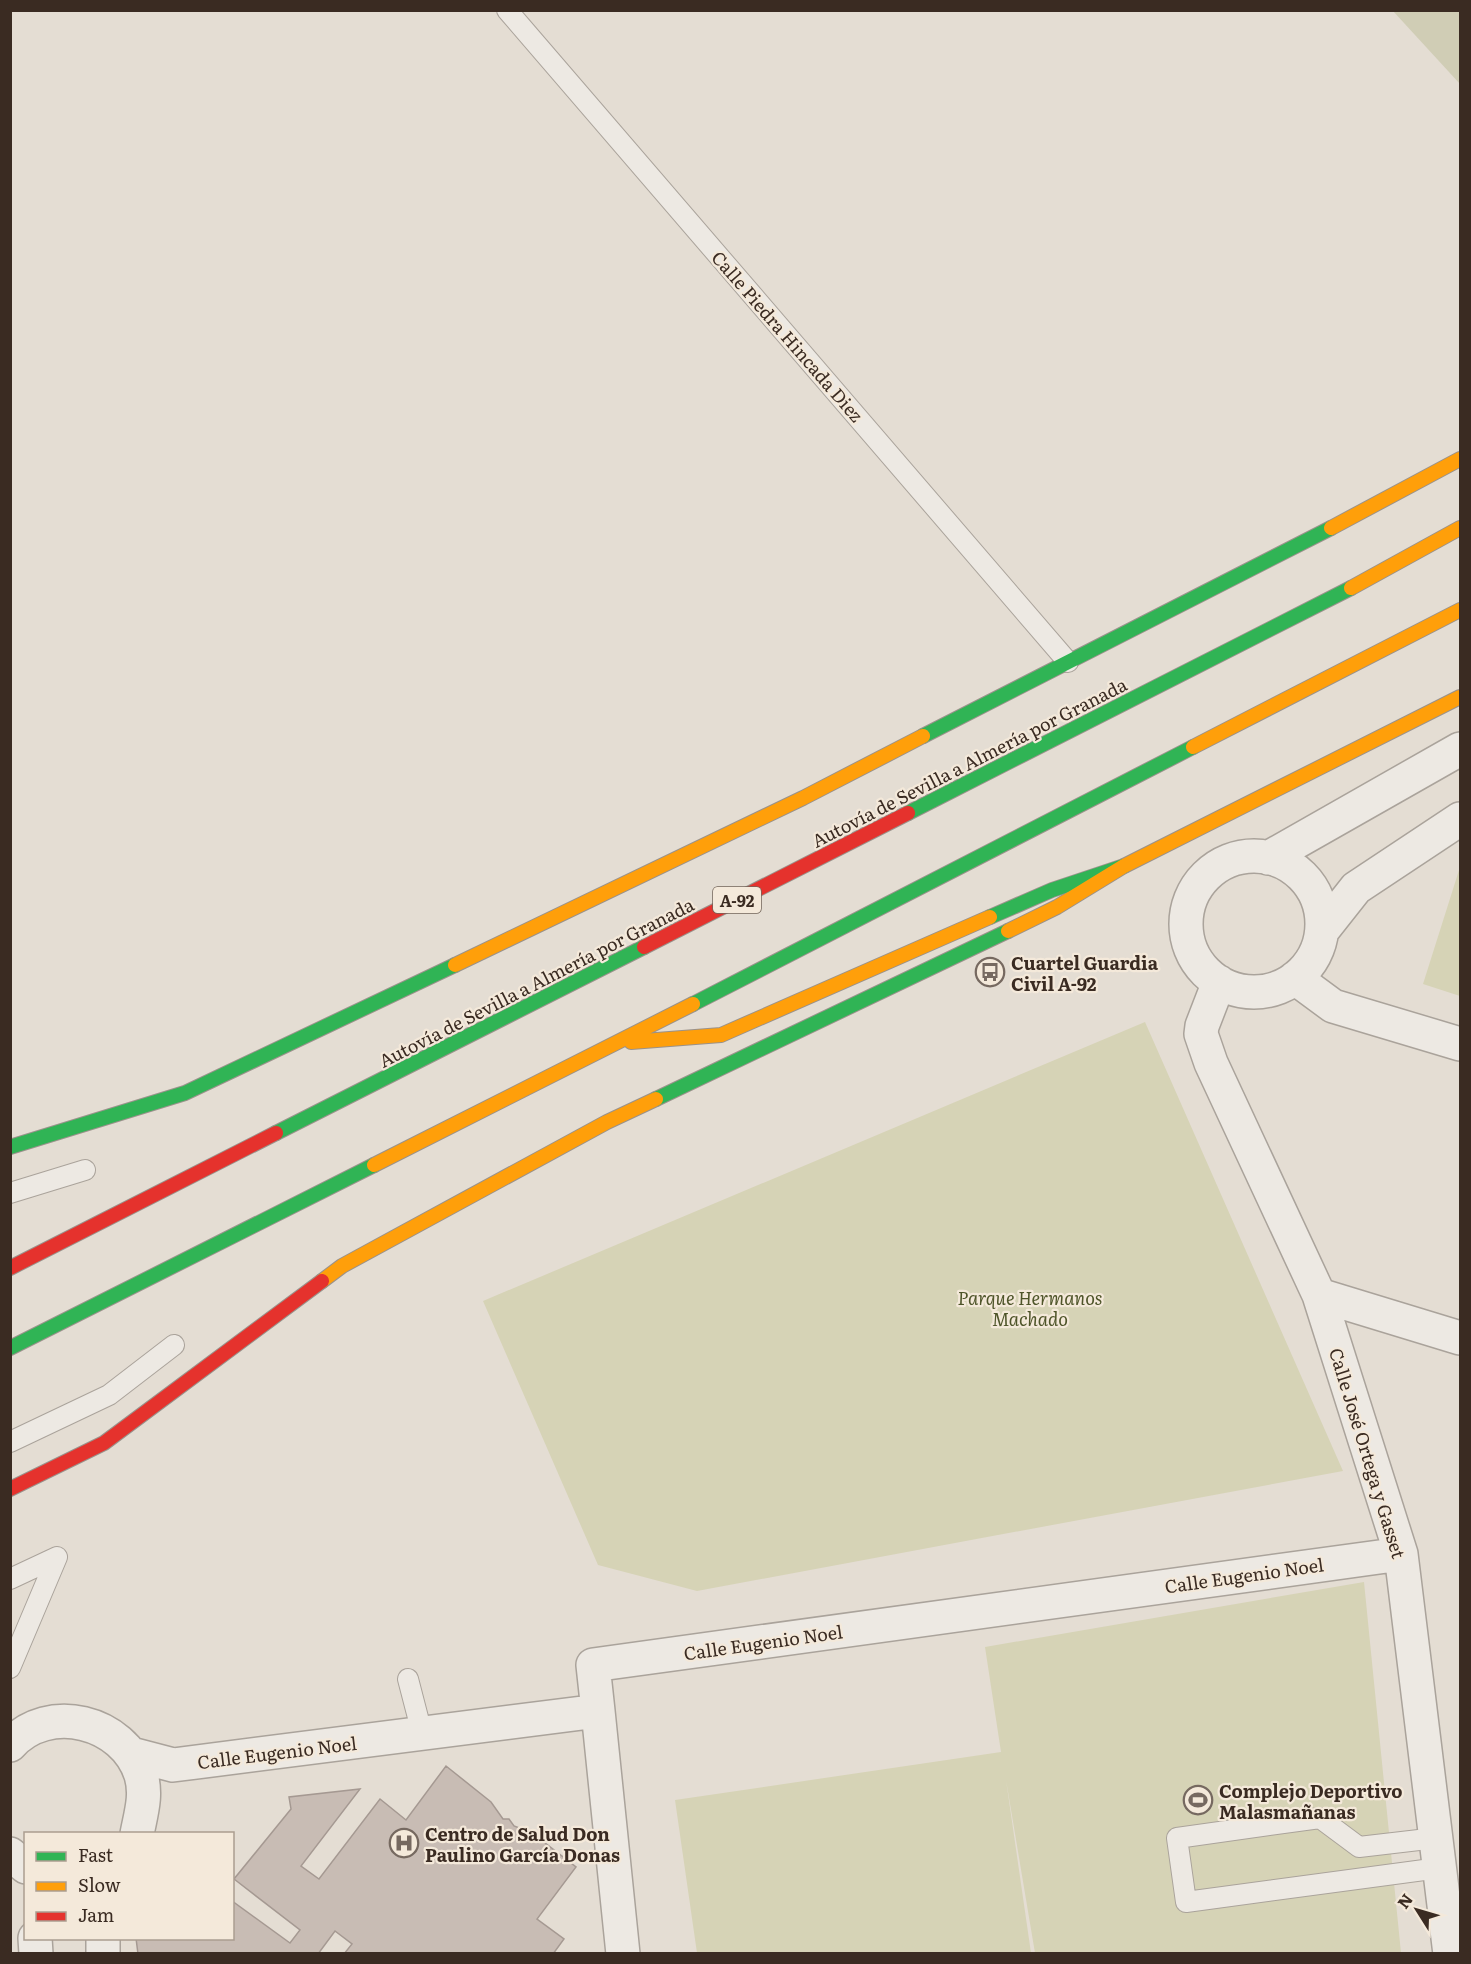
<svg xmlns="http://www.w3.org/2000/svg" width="1471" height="1964" font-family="Literata,serif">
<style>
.green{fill:#d6d3b6}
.cemetery{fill:#d0cdb5}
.building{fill:#c8bcb4;stroke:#a59992;stroke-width:1.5}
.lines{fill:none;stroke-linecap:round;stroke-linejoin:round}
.lane-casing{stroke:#aaa39b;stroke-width:22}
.street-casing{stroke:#aaa39b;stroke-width:36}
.fast-casing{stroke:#9a928b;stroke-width:16}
.slow-casing{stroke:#9a928b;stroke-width:16}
.jam-casing{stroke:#9a928b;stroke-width:16}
.lane{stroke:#ede9e3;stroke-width:20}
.street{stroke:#ede9e3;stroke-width:33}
.fast{stroke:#30b455;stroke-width:14}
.slow{stroke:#ff9f0a;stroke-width:14}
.jam{stroke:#e5322d;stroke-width:14}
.labels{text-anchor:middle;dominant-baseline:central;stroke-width:4.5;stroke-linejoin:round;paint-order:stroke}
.shield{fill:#f4e9da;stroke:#726459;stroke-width:1.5}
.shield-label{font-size:16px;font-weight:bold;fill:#3a2b22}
.street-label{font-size:18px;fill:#3a2b22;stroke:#f4e9da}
.poi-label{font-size:18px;font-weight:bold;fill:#3a2b22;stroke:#f4e9da;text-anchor:start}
.park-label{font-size:18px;font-style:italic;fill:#4f552a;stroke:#f4e9da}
</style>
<rect width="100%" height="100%" fill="#e4ddd3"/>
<!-- green -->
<path class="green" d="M1460 867V996L1423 984Z
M1145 1022 1343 1471 697 1591 598 1565 483 1301Z
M1364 1582 1401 1953H1035L1006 1780 1031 1953H697L675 1800 1001 1752 985 1647Z"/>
<!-- cemetery -->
<path class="cemetery" d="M1393 11H1460V84Z"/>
<!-- building -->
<path class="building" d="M446 1766 491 1802 503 1819H509L514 1826 532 1833 576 1867 537 1919 564 1939 553 1954H344L352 1944 335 1931 318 1954H138L136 1938H232V1901L290 1943 300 1930 234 1879 291 1809 289 1797 360 1789 301 1866 319 1879 380 1799 406 1820Z"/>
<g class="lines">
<!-- lane casing -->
<g class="lane-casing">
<path id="lane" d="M507 10 1068 662
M10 1193 85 1170
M10 1442 109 1395 174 1345
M10 1579 57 1557 10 1668
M408 1679 422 1733
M1436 1838 1359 1847 1320 1818 1177 1838 1186 1902 1439 1868"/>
</g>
<!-- street casing -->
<g class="street-casing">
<path id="street" d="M1186 924a68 68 0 1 1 136 0a68 68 0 1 1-136 0Z
M1268 858 1460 749
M1322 931 1356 888 1460 819
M1295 978 1333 1006 1460 1044
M1219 982 1202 1026 1201 1034 1211 1063 1319 1295 1401 1554 1450 1954
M1319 1295 1460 1338
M598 1711 623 1954
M10 1745C48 1702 124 1721 141 1775 147 1795 141 1813 137 1834
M131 1754 173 1765 598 1711 593 1665 1401 1554
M10 1854 26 1867
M35 1938 36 1954
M103 1938V1954"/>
</g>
<!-- fast casing -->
<g class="fast-casing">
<path id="fast" d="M923 736 1331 528
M908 813 1351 588
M990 917 1052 890 1124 866
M693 1004 1193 747
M656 1099 1008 931
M276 1133 644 947
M10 1147 185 1093 455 965
M10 1348 374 1165"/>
</g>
<!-- slow casing -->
<g class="slow-casing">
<path id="slow" d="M1331 528 1460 459
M1351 588 1460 528
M1193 747 1460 610
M1008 931 1057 907 1124 866 1460 697
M455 965 803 798 923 736
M631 1042 721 1035 990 917
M374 1165 693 1004
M322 1281 342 1266 607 1122 656 1099"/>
</g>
<!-- jam casing -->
<g class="jam-casing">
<path id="jam" d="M644 947 908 813
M10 1268 276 1133
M10 1489 104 1443 322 1281"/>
</g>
<!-- lane -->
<use href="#lane" class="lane"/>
<!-- street -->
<use href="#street" class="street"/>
<!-- fast -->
<use href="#fast" class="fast"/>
<!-- slow -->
<use href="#slow" class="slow"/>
<!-- jam -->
<use href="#jam" class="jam"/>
</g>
<!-- icons -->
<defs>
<g id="bus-ring" transform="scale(1.5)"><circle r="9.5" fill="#f4e9da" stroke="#766960" stroke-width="1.5"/><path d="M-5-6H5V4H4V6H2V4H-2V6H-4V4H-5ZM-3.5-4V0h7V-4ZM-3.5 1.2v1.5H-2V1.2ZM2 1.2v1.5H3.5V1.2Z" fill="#766960"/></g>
<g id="stadium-ring" transform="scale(1.5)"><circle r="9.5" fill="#f4e9da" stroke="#766960" stroke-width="1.5"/><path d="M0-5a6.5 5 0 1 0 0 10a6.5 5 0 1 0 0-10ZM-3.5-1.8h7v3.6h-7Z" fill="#766960"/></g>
<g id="hospital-ring" transform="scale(1.5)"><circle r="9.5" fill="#f4e9da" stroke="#766960" stroke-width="1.5"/><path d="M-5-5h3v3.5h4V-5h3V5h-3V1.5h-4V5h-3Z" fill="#766960"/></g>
</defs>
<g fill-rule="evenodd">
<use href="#bus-ring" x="990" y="972"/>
<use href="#stadium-ring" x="1198" y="1800"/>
<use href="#hospital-ring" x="404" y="1843"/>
</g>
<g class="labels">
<!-- shield labels -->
<rect class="shield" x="713" y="887" width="48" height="26" rx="4.5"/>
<g class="shield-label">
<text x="737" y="900">A-92</text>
</g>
<!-- street labels -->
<g class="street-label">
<text transform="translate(788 336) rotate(49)">Calle Piedra Hincada Diez</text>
<text transform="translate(969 762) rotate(-27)">Autovía de Sevilla a Almería por Granada</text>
<text transform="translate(536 982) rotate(-27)">Autovía de Sevilla a Almería por Granada</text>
<text transform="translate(1368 1453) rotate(73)">Calle José Ortega y Gasset</text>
<text transform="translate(1244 1575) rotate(-8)">Calle Eugenio Noel</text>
<text transform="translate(763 1642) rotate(-8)">Calle Eugenio Noel</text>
<text transform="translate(277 1752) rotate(-7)">Calle Eugenio Noel</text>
</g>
<!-- poi labels -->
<g class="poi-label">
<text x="1011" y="962">Cuartel Guardia<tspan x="1011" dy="21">Civil A-92</tspan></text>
<text x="1219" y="1790">Complejo Deportivo<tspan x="1219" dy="21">Malasmañanas</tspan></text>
<text x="425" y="1833">Centro de Salud Don<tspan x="425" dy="21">Paulino García Donas</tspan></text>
</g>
<!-- park labels -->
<g class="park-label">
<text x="1030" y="1297">Parque Hermanos<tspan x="1030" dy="21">Machado</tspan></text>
</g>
</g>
<!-- border -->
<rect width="1471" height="1964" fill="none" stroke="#3a2b22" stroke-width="24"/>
<!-- legend -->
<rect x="24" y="1832" width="210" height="108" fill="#f4e9da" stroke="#aa9d90" stroke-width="1.5"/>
<rect x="36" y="1852" width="30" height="9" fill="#30b455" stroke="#aa9d90" stroke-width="1.5"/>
<text x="78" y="1862" font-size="18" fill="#3a2b22">Fast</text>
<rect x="36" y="1882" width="30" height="9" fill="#ff9f0a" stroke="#aa9d90" stroke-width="1.5"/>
<text x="78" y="1892" font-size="18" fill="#3a2b22">Slow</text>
<rect x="36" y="1912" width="30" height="9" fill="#e5322d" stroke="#aa9d90" stroke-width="1.5"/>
<text x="78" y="1922" font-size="18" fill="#3a2b22">Jam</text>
<!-- north arrow -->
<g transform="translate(1417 1910) rotate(307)" stroke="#f4e9da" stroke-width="4.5" paint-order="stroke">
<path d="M0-4.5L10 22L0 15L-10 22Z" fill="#3a2b22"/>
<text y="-9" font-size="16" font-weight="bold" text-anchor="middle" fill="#3a2b22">N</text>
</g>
</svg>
